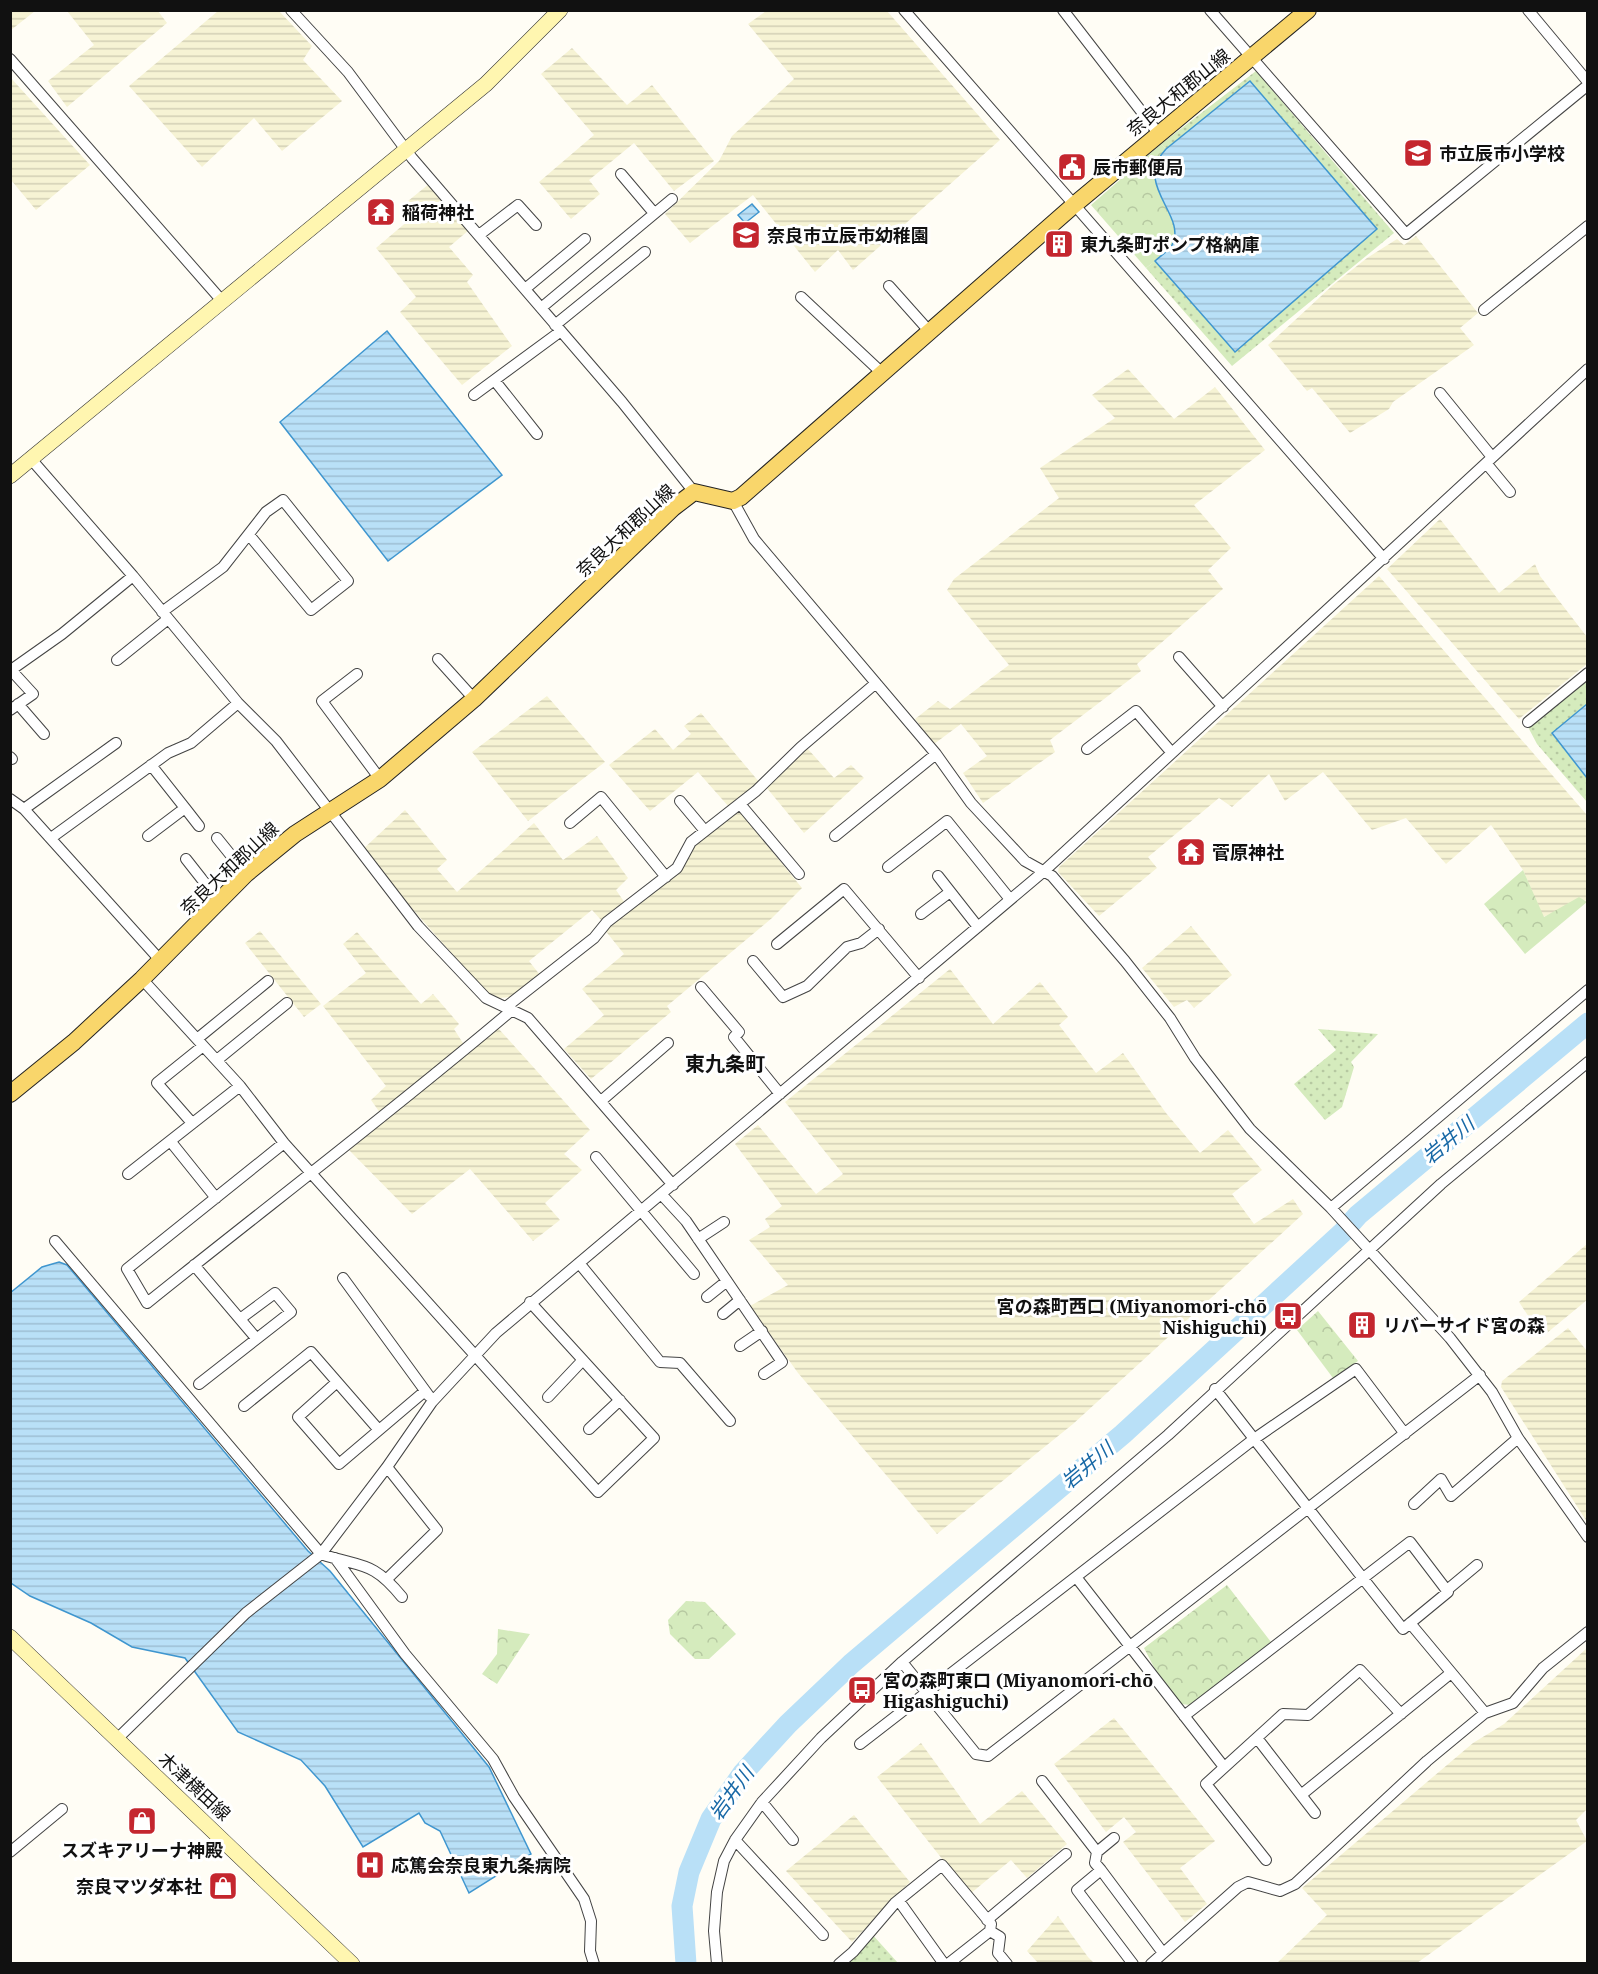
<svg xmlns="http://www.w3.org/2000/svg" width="1598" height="1974" font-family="'Noto Serif','Noto Sans JP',serif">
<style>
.farmland{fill:url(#farmland-rules)}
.grass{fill:url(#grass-dots)}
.park{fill:url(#park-crowns)}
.water{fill:url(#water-rules);stroke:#3f96cf;stroke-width:1.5}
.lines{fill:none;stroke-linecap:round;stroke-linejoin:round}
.river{stroke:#b9e0f7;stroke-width:21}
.street-casing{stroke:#444;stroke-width:12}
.secondary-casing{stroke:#333;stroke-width:16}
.primary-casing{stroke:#222;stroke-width:18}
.street{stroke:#fff;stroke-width:10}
.secondary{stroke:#fff6b0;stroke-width:15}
.primary{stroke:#f9d66b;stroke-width:16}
.labels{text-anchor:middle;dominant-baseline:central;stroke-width:6;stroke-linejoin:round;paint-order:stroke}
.street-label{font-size:18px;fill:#111;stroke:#fff}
.poi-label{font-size:18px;font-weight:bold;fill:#111;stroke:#fff;text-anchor:start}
.neighbourhood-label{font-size:20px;font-weight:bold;fill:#111;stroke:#fff}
.water-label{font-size:20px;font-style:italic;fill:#1768a6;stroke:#fff}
</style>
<defs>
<pattern id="farmland-rules" width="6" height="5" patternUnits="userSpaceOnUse" patternTransform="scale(1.5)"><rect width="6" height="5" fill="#f6f3d4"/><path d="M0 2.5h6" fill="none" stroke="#d2cfb5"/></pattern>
<pattern id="grass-dots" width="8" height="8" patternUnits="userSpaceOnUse" patternTransform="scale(1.5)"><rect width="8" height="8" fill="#d5ebbd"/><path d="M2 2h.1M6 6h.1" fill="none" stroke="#b6c8a1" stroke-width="1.8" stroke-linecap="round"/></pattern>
<pattern id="park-crowns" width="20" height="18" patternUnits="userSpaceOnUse" patternTransform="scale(1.5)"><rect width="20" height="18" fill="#d5ebbd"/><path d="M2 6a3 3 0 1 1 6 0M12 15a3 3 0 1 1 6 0" fill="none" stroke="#b6c8a1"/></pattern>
<pattern id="water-rules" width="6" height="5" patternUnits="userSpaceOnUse" patternTransform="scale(1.5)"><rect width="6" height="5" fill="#b9e0f7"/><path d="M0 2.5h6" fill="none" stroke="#9ebfd3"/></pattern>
</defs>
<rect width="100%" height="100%" fill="#fffdf5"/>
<!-- farmland -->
<path class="farmland" d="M11 10H35V11L11 30Z
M67 11H158L167 23 67 107 48 81 94 45Z
M218 11H279L312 46 303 60 342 101 282 151 254 118 202 167 129 86Z
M766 11H887L1000 140 853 270 838 250 815 272 753 195 690 243 665 214 719 161 732 136 794 79 748 24Z
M572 48 627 105 652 85 714 161 674 191 634 143 589 180 600 194 571 219 539 182 594 135 541 74Z
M10 77 90 165 36 210 11 180Z
M429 184 469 230 449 247 473 275 467 282 512 346 462 385 400 312 416 297 376 248 416 214 408 201Z
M1416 236 1478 313 1460 328 1474 345 1393 402 1389 409 1350 433 1312 388 1307 391 1268 345 1333 285 1367 258 1397 239 1404 245Z
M1128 369 1174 419 1215 387 1265 450 1194 505 1231 548 1208 570 1223 589 1137 664 1141 671 1050 740 1055 752 983 803 963 773 987 756 961 724 934 744 915 719 938 701 950 709 1009 665 947 590 954 579 1059 498 1040 468 1115 418 1092 395Z
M1440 519 1499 593 1535 564 1540 576 1587 637V664L1519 719 1387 569Z
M1379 576 1587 815V903L1585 900 1543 917 1523 870 1491 825 1446 864 1406 818 1372 830 1323 772 1285 801 1269 774 1232 807 1219 798 1148 857 1157 868 1099 916 1058 872 1059 867Z
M547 696 605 762 528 821 472 752Z
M701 713 760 783 729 807 698 772 650 811 609 765 655 729 673 750 691 734 684 726Z
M807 748 834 778 851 765 864 778 804 833 766 787Z
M405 810 447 860 437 869 457 892 534 823 563 860 597 836 628 878 616 890 625 903 602 921 592 910 529 961 540 975 510 997 500 998 487 993 361 851Z
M739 811 802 888 772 918 667 1006 671 1012 591 1079 564 1049 604 1015 582 989 624 954 604 929 695 844Z
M1191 926 1232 975 1194 1008 1187 1000 1174 1007 1142 968Z
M260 931 321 1004 304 1017 245 943Z
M357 932 421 1004 433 994 459 1024 454 1029 468 1051 498 1028 590 1130 564 1154 582 1170 545 1203 560 1220 533 1241 470 1169 412 1214 348 1149 385 1120 371 1100 386 1086 323 1006 366 973 343 944Z
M950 969 993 1024 1040 982 1068 1017 1059 1025 1096 1073 1123 1053 1166 1113 1200 1153 1228 1130 1262 1170 1232 1194 1254 1224 1293 1199 1303 1214 1073 1424 937 1534 798 1373 750 1306 788 1285 749 1240 770 1227 765 1219 782 1206 735 1144 758 1125 816 1194 843 1174 785 1102Z
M1587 1244V1300L1542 1337 1519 1302Z
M1568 1328 1587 1351V1522L1501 1387 1502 1381Z
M1587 1648V1809L1576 1820 1587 1841 1417 1963H1277L1327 1915 1302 1888 1473 1743 1504 1724Z
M1114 1718 1215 1841 1180 1868 1207 1904 1185 1922 1123 1842 1136 1832 1124 1817 1106 1832 1054 1764Z
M921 1743 980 1824 1022 1791 1067 1844 1027 1878 1011 1860 970 1894 877 1777Z
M854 1815 910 1882 852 1942 786 1871Z
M1058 1916 1088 1957 1094 1963H1038L1027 1951Z"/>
<!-- grass -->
<path class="grass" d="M1256 71 1394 233 1232 366 1146 268 1155 261 1235 352 1250 81 1166 149 1161 144Z
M1587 679V704L1552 734 1587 778V802L1537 744 1528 727Z
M1318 1029 1378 1034 1351 1062 1354 1067 1342 1107 1325 1120 1294 1084 1336 1050Z
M871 1933 898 1963 843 1964Z"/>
<!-- park -->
<path class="park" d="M1161 144 1166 149C1132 185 1190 219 1172 247 1166 255 1153 262 1146 268L1091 205Z
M1523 870 1544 917 1579 897 1587 902 1525 954 1484 904Z
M1318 1311 1358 1361 1333 1378 1297 1330Z
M1227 1585 1271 1642 1190 1705 1181 1704 1157 1673 1144 1648Z
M686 1601 705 1602 736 1634 709 1659H695L670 1634 668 1620Z
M498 1629 530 1634 497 1684 482 1674 497 1654Z"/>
<!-- water -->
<path class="water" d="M1250 81 1377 229 1235 352 1155 261C1160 256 1169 251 1172 245 1188 215 1132 185 1166 149Z
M752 204 759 212 745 223 738 215Z
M387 331 502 475 388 561 280 422Z
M1587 704V778L1552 733Z
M59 1262 67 1265 308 1551 330 1571 489 1767 531 1854 469 1893 440 1831 425 1823 419 1813 363 1847 325 1786 301 1760 238 1732 185 1658 132 1647 91 1623 30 1596 11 1583 10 1293 42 1267Z"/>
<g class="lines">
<!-- river -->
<path class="river" d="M686 1964 682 1906 689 1872 711 1819 743 1773 788 1724 851 1664 1123 1434 1343 1232 1358 1215 1588 1023"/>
<!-- street casing -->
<g class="street-casing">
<path id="street" d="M291 10 348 72 412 158 622 402 694 492
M904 10 1384 559
M1063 10 1158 133
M1210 10 1406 234 1588 85
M1528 10 1588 82
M10 59 223 302
M621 174 654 213
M479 235 518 205 536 225
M889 286 930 332
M525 289 585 239
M801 297 882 373
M541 308 672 199
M1484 310 1588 226
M555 325 645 252
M495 381 537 434
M1440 393 1492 457
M474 395 561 331
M31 459 133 576 238 703 276 741 418 926 486 998 528 1018 673 1185
M1486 463 1510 492
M733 501 754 539 936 754 971 803 1025 861 1052 876 1125 961 1170 1018 1195 1058 1250 1129 1331 1208 1450 1338 1492 1392 1518 1438 1588 1537
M162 612 223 567 266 512 283 500 348 581 311 610 250 536
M1179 657 1223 707
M438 659 474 699
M117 660 168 619
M357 674 322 701 380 779
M18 704 44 734
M10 710 33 694 11 670 62 634 133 576
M1528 722 1588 673
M1087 749 1136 711 1172 753
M10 757 12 759
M10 799 24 809 160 960
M680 801 705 831
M740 804 799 874
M185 808 199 826
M24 809 116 743
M570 823 601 797 666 877
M148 836 185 808 151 765
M835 836 936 754
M51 838 168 753 191 743 238 703
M217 838 246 874
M186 859 219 901
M888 867 947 821 1009 898
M938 876 978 927
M921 914 950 892
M777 944 844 889 919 978
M753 961 783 997 807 986 847 947 861 943 879 929
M142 979 240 1086 284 1143 598 1492 654 1438 530 1302
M701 987 739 1032 734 1037 780 1094
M506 1007 594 938 607 922 677 868 691 842 756 791 801 747 876 683
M197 1039 268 981
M217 1060 287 1003
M601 1101 668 1043
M192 1123 157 1083 203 1046
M171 1142 216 1198
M284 1143 127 1269 147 1303C269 1205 393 1111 512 1010
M596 1157 694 1274
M128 1174 240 1086
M662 1195 686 1221 782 1362 764 1374
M1331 1208 1588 990
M698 1239 724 1222
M55 1241 321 1554C362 1568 372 1560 402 1597
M579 1263 660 1362 680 1363 730 1421
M194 1265 256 1338
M343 1278 429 1396
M707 1297 727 1281
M723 1314 740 1300
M740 1346 762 1331
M337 1382 298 1417 339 1464 425 1391
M199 1384 291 1312 275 1293 240 1319
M548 1397 582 1361
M244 1406 311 1352 378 1429
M589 1429 620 1400
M387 1467 437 1530 387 1579
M1414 1504 1441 1479 1451 1496 1518 1438
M335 1558 405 1654 493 1759 514 1797 584 1899 591 1921 590 1951 594 1964
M1076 1577 1224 1767
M1447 1590 1477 1565
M1410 1623 1485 1713
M902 1662 976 1754 988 1756 1480 1375
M1184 1716 1410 1542 1448 1592 1403 1629C1340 1550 1278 1469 1215 1389
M1257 1738 1315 1813
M117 1739 246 1613 321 1554 387 1467 432 1402 496 1333 1043 872 1588 369
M860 1744 1254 1439 1356 1369 1405 1434
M1042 1781 1097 1852 1095 1863 1101 1870
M1301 1795 1451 1673
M762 1802 793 1840
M735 1840 823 1935
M10 1852 62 1809
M1097 1852 1114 1838
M1266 1860 1206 1784 1283 1714 1308 1715 1360 1670 1401 1714
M899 1901 944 1964
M987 1920 1066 1854
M990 1931 1000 1937 998 1953 1007 1964
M717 1964 714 1931 717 1892 724 1861 735 1840 762 1802 821 1738 902 1662 1168 1435 1441 1184 1588 1062
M839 1964 853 1952 895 1903 942 1865 991 1924 990 1931
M948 1964 990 1931
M1133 1964 1077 1890 1101 1870 1163 1953
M1151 1964 1238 1887 1248 1882 1280 1891 1295 1884 1427 1761 1485 1713 1513 1703 1543 1668 1588 1632"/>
</g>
<!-- secondary casing -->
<g class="secondary-casing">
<path id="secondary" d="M10 476 486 84 560 10
M10 1637 352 1964"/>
</g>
<!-- primary casing -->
<g class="primary-casing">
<path id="primary" d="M10 1094 74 1042 142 979 246 874 295 834 380 779 474 699 673 508 694 492 733 501 741 497 1074 205 1308 10"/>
</g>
<!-- street -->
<use href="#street" class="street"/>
<!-- secondary -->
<use href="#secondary" class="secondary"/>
<!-- primary -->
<use href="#primary" class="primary"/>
</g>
<!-- icons -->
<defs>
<g id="school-square" transform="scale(1.5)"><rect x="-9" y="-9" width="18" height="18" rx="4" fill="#c4262e" stroke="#fff"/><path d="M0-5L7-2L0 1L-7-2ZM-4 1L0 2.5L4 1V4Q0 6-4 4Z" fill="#fff"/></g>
<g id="civic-square" transform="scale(1.5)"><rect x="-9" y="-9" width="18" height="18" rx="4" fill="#c4262e" stroke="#fff"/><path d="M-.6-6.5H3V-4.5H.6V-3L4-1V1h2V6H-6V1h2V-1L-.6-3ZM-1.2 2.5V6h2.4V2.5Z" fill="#fff"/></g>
<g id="temple-square" transform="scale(1.5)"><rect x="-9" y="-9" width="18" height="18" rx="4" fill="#c4262e" stroke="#fff"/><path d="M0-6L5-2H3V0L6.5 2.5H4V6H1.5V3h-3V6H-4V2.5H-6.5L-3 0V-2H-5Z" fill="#fff"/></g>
<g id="building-square" transform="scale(1.5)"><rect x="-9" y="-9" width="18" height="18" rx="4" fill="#c4262e" stroke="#fff"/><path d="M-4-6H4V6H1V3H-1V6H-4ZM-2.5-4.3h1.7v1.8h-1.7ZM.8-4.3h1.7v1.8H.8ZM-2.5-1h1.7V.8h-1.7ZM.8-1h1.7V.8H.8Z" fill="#fff"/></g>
<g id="bus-square" transform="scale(1.5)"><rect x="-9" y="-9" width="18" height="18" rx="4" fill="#c4262e" stroke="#fff"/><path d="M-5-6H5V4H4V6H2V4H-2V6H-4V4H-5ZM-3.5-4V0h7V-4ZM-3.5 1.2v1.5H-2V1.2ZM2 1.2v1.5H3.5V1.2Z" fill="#fff"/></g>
<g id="shop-square" transform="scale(1.5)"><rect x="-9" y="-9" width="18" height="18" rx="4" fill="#c4262e" stroke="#fff"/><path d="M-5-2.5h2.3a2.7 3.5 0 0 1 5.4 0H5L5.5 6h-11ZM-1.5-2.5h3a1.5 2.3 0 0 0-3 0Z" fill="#fff"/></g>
<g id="hospital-square" transform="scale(1.5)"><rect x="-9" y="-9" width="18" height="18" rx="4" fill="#c4262e" stroke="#fff"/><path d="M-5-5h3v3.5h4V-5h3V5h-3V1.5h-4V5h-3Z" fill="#fff"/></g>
</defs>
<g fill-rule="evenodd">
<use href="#school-square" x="1418" y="153"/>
<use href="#civic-square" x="1072" y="167"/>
<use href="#temple-square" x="381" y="212"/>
<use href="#school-square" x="746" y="235"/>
<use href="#building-square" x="1059" y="244"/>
<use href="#temple-square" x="1191" y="852"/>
<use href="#bus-square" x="1288" y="1316"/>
<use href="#building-square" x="1362" y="1325"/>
<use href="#bus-square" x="862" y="1690"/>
<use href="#shop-square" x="142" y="1821"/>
<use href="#hospital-square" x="370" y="1865"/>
<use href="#shop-square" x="223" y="1886"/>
</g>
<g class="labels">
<!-- street labels -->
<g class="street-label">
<text transform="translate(1178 92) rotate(-39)">奈良大和郡山線</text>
<text transform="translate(625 530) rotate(-43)">奈良大和郡山線</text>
<text transform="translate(229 868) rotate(-43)">奈良大和郡山線</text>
<text transform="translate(195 1786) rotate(43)">木津横田線</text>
</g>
<!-- poi labels -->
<g class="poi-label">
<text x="1439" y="153">市立辰市小学校</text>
<text x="1093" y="167">辰市郵便局</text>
<text x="402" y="212">稲荷神社</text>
<text x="767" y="235">奈良市立辰市幼稚園</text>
<text x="1080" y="244">東九条町ポンプ格納庫</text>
<text x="1212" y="852">菅原神社</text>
<text x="1267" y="1306" text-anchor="end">宮の森町西口 (Miyanomori-chō<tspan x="1267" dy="21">Nishiguchi)</tspan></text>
<text x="1383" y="1325">リバーサイド宮の森</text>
<text x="883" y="1680">宮の森町東口 (Miyanomori-chō<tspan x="883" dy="21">Higashiguchi)</tspan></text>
<text x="142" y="1850" text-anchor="middle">スズキアリーナ神殿</text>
<text x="391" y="1865">応篤会奈良東九条病院</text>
<text x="202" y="1886" text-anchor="end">奈良マツダ本社</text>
</g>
<!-- neighbourhood labels -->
<g class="neighbourhood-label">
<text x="725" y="1063">東九条町</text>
</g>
<!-- water labels -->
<g class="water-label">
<text transform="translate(1448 1140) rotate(-40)">岩井川</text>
<text transform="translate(1087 1465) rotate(-40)">岩井川</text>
<text transform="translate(731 1793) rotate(-54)">岩井川</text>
</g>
</g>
<!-- border -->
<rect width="1598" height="1974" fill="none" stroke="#111111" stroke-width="24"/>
</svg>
